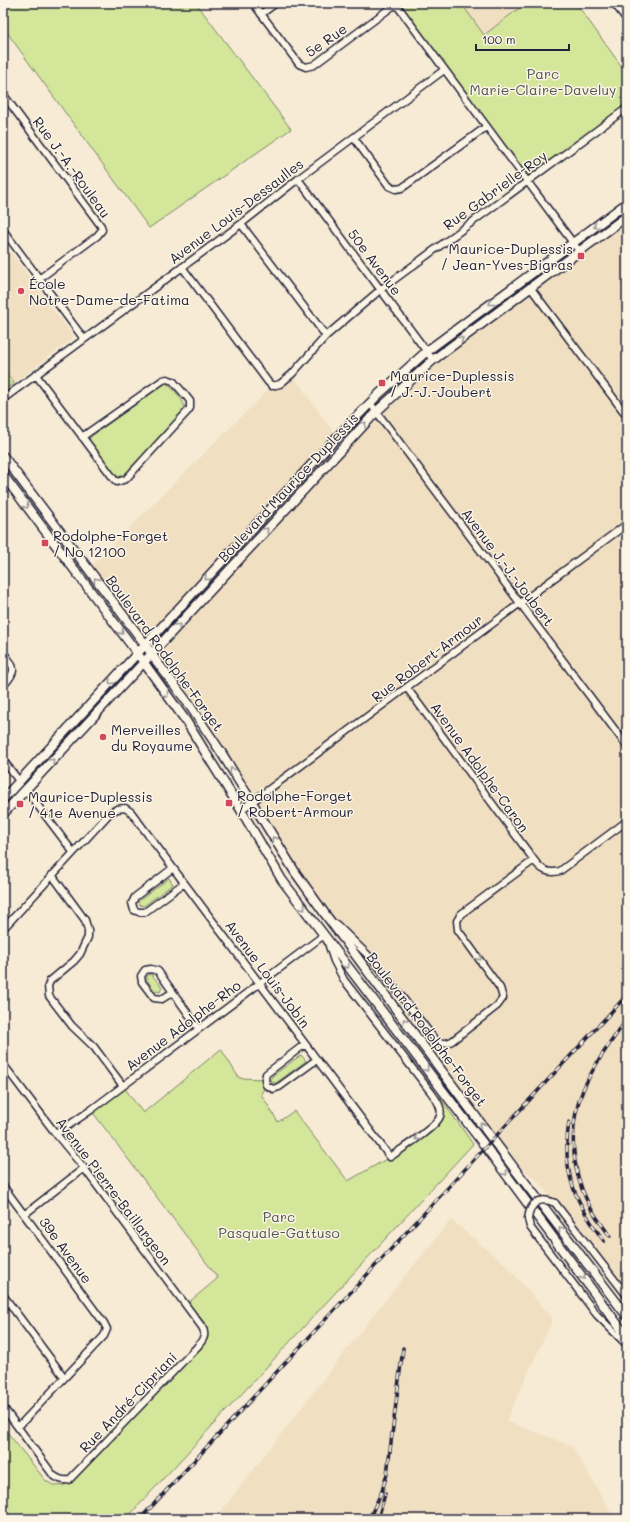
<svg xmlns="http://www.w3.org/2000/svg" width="630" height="1522" font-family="Mali,sans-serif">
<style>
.built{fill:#f1dfc2}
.green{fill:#d4e69a;stroke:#7b846a}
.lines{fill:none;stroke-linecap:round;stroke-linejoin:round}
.minor-casing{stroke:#22223b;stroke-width:9}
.tertiary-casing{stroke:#22223b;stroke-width:11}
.minor{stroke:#fcf5e5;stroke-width:6}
.tertiary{stroke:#fcf5e5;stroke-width:8}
.rail-casing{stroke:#22223b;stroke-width:3.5}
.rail{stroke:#fcf5e5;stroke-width:2;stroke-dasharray:6;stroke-linecap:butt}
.minor-bridge-casing{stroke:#22223b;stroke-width:9;stroke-linecap:butt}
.minor-bridge{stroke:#fcf5e5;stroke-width:6}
.oneway{stroke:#9a9698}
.poi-dot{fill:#d1495b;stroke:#fcf5e5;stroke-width:1.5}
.labels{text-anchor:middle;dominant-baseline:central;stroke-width:3;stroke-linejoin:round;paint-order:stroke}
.street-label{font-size:14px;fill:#22223b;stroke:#fcf5e5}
.park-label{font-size:14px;fill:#4e5353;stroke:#fcf5e5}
.poi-label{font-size:14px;fill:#22223b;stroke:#fcf5e5;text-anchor:start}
</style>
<rect width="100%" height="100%" fill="#f7ebd5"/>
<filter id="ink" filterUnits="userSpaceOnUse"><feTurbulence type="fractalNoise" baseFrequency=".025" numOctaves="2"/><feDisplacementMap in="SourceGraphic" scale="8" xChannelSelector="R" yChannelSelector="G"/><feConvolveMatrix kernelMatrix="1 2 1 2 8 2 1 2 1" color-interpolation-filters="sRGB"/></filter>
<g filter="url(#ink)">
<!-- built -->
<path class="built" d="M461 3H526L484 35Z
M627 216V1297L539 1182 507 1156 384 994 151 654 377 411 579 251Z
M6 246 73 336 71 340 14 383 3 368V248Z
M292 374 337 437 145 644 88 569 272 386Z
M451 1220 505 1264 553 1319 506 1421 572 1446 613 1516 610 1519H215L378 1309Z"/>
<!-- green -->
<path class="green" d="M3 3H196L291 129 149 228 3 27Z
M397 3H461L484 35 526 3H576L627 74V108L527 181Z
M3 368 14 383 3 391Z
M166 383C173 388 186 402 185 411L124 475 118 478 89 443 90 437Z
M169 878 173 884 144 906 140 905 138 902 140 900Z
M151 974 162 987 160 992 155 991 147 980V976Z
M221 1049 239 1078 265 1079 266 1085 261 1094 278 1122 294 1111 348 1181 390 1157 435 1124 441 1115 434 1099 439 1096 473 1144 126 1519H3V1427L46 1481 55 1486 65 1485 209 1328 188 1303 218 1278 91 1110 123 1086 143 1113Z
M301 1055 306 1061 276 1083 272 1082 271 1079 272 1076Z"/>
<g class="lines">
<!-- minor casing -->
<g class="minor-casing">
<path id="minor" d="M253 3 299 64 306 67 314 65 397 3
M614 3 627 20
M396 4 579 251
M261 14 276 3
M3 94 101 226 102 230 97 236 39 279
M354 138 389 186 396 189 402 188 486 127
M298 179 433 360
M241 224 326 336
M3 230 84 339
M182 267 268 382 272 386 280 384 292 374 326 336 380 290 627 108
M530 287 627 416
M36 375 114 479 117 482 126 479 187 412 190 408V401L186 396 173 381 167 379 163 380 82 437
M3 399 241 224 298 179 444 70
M370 403 627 746
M3 652C15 668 18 670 3 686
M407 688 534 860
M3 760 19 781
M26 790 73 852
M241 810 627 524
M173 868 135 897 132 903 134 910 139 912H145L184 883
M52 875 85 920 88 930V937L80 954 74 961 50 981 48 986 49 996 72 1026 94 1047 123 1086
M336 924 375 962 436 1041C442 1044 446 1044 452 1041L497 1006 503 998 500 988 458 930 457 921 461 914 534 860C541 870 548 874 560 871L627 821
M3 929 110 813 117 809 125 808 131 812 390 1157C400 1150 438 1126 440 1116 443 1107 435 1098 430 1091L344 980 334 961 328 943
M173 992 162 999 154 998 142 982 141 976 145 970 151 969 158 971 199 1029
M305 1044 266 1074 265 1079 266 1085 273 1089 279 1087 316 1060
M3 1064 56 1134 84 1168 202 1327C207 1335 203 1340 197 1347L69 1480C62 1481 58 1479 53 1475L3 1407
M56 1134 91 1110 324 935
M3 1186 104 1323 107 1329 104 1336 18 1427
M555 1203 627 1296
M25 1214 84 1168
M528 1219 530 1227 597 1315 627 1345
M3 1295 64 1377"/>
</g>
<!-- tertiary casing -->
<g class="tertiary-casing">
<path id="tertiary" d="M3 456 145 644 157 662 188 703 221 752 295 872 325 914 517 1172 627 1316
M3 475 132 646 186 721 241 810 282 880 482 1142 627 1337
M3 799 337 437 379 394 427 351 627 203
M3 814 377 411 433 360 627 216"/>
</g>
<!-- minor -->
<use href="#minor" class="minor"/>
<!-- tertiary -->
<use href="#tertiary" class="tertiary"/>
<!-- rail casing -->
<g class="rail-casing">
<path id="rail" d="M569 1122C561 1172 575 1202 604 1241
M610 1236C602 1225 594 1215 588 1203 571 1169 568 1125 583 1090 594 1064 611 1042 627 1019
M140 1519 627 995
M369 1519 382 1491 387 1474 403 1348
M378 1519 385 1494"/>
</g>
<!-- rail -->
<use href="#rail" class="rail"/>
<!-- minor-bridge casing -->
<g class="minor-bridge-casing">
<path id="minor-bridge" d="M528 1219C530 1203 539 1196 555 1203"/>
</g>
<!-- minor-bridge -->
<use href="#minor-bridge" class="minor-bridge"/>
</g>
<!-- one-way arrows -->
<defs><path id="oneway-chevron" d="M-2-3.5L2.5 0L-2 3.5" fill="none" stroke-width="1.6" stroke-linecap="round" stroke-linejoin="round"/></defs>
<g class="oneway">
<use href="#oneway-chevron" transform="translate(596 226) rotate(144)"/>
<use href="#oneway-chevron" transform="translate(491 303) rotate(143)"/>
<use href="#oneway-chevron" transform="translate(461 339) rotate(-37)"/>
<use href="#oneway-chevron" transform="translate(364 424) rotate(-46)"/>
<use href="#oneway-chevron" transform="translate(26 506) rotate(53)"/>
<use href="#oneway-chevron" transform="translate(266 530) rotate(-47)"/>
<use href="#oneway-chevron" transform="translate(207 578) rotate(133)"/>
<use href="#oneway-chevron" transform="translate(96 580) rotate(-127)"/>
<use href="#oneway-chevron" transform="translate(178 626) rotate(-47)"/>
<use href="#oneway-chevron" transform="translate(121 632) rotate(53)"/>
<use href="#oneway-chevron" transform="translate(111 682) rotate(133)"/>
<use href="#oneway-chevron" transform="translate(166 695) rotate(54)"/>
<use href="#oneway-chevron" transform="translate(52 761) rotate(-47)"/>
<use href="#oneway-chevron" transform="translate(232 770) rotate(-122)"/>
<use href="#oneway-chevron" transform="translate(274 839) rotate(-122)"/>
<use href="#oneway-chevron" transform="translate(303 908) rotate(53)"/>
<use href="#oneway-chevron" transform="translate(479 958) rotate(54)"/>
<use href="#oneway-chevron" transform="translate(347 966) rotate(53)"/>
<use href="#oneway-chevron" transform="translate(405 1021) rotate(-127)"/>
<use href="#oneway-chevron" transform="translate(426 1069) rotate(53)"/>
<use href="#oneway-chevron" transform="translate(482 1125) rotate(-127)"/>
<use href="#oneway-chevron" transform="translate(417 1138) rotate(143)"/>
<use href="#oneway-chevron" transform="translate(505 1173) rotate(53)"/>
<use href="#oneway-chevron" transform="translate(561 1229) rotate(-127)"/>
<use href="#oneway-chevron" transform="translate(583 1277) rotate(53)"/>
</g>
</g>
<!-- markers -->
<g class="poi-dot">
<rect x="577" y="252" width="8" height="8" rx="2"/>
<circle cx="21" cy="291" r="4"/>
<rect x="378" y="379" width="8" height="8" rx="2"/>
<rect x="41" y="539" width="8" height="8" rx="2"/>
<circle cx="103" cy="737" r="4"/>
<rect x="225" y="799" width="8" height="8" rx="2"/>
<rect x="16" y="800" width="8" height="8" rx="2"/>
</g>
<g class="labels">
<!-- street labels -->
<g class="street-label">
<text transform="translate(326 40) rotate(-35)">5e Rue</text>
<text transform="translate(72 167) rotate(54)">Rue J.-A.-Rouleau</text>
<text transform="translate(495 190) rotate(-36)">Rue Gabrielle-Roy</text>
<text transform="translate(236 211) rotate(-37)">Avenue Louis-Dessaulles</text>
<text transform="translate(375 262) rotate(53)">50e Avenue</text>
<text transform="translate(288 487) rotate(-47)">Boulevard Maurice-Duplessis</text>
<text transform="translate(508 567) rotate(53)">Avenue J.-J.-Joubert</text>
<text transform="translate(165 653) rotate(54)">Boulevard Rodolphe-Forget</text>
<text transform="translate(427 658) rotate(-37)">Rue Robert-Armour</text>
<text transform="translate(480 767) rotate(54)">Avenue Adolphe-Caron</text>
<text transform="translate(268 974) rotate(53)">Avenue Louis-Jobin</text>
<text transform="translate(183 1025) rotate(-37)">Avenue Adolphe-Rho</text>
<text transform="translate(427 1029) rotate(53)">Boulevard Rodolphe-Forget</text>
<text transform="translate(114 1191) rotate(53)">Avenue Pierre-Baillargeon</text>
<text transform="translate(66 1250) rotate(54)">39e Avenue</text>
<text transform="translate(128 1402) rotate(-46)">Rue André-Cipriani</text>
</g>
<!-- park labels -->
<g class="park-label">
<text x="543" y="73">Parc<tspan x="543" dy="16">Marie-Claire-Daveluy</tspan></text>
<text x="279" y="1216">Parc<tspan x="279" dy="16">Pasquale-Gattuso</tspan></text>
</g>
<!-- poi labels -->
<g class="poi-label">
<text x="573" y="248" text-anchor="end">Maurice-Duplessis<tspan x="573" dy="16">/ Jean-Yves-Bigras</tspan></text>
<text x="29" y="283">École<tspan x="29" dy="16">Notre-Dame-de-Fatima</tspan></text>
<text x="390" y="375">Maurice-Duplessis<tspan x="390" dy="16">/ J.-J.-Joubert</tspan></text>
<text x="53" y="535">Rodolphe-Forget<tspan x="53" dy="16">/ No 12100</tspan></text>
<text x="111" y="729">Merveilles<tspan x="111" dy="16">du Royaume</tspan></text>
<text x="237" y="795">Rodolphe-Forget<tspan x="237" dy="16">/ Robert-Armour</tspan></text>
<text x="28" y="796">Maurice-Duplessis<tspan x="28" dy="16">/ 41e Avenue</tspan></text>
</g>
</g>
<!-- margin -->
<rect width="630" height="1522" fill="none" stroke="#fcf5e5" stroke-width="16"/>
<rect x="8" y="8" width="614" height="1506" fill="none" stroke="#22223b" stroke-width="1.5" filter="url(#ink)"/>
<!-- scale -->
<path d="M476 44v6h93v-6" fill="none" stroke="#22223b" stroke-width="2"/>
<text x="482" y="44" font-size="12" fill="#22223b" stroke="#fcf5e5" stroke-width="3" paint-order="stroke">100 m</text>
</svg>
